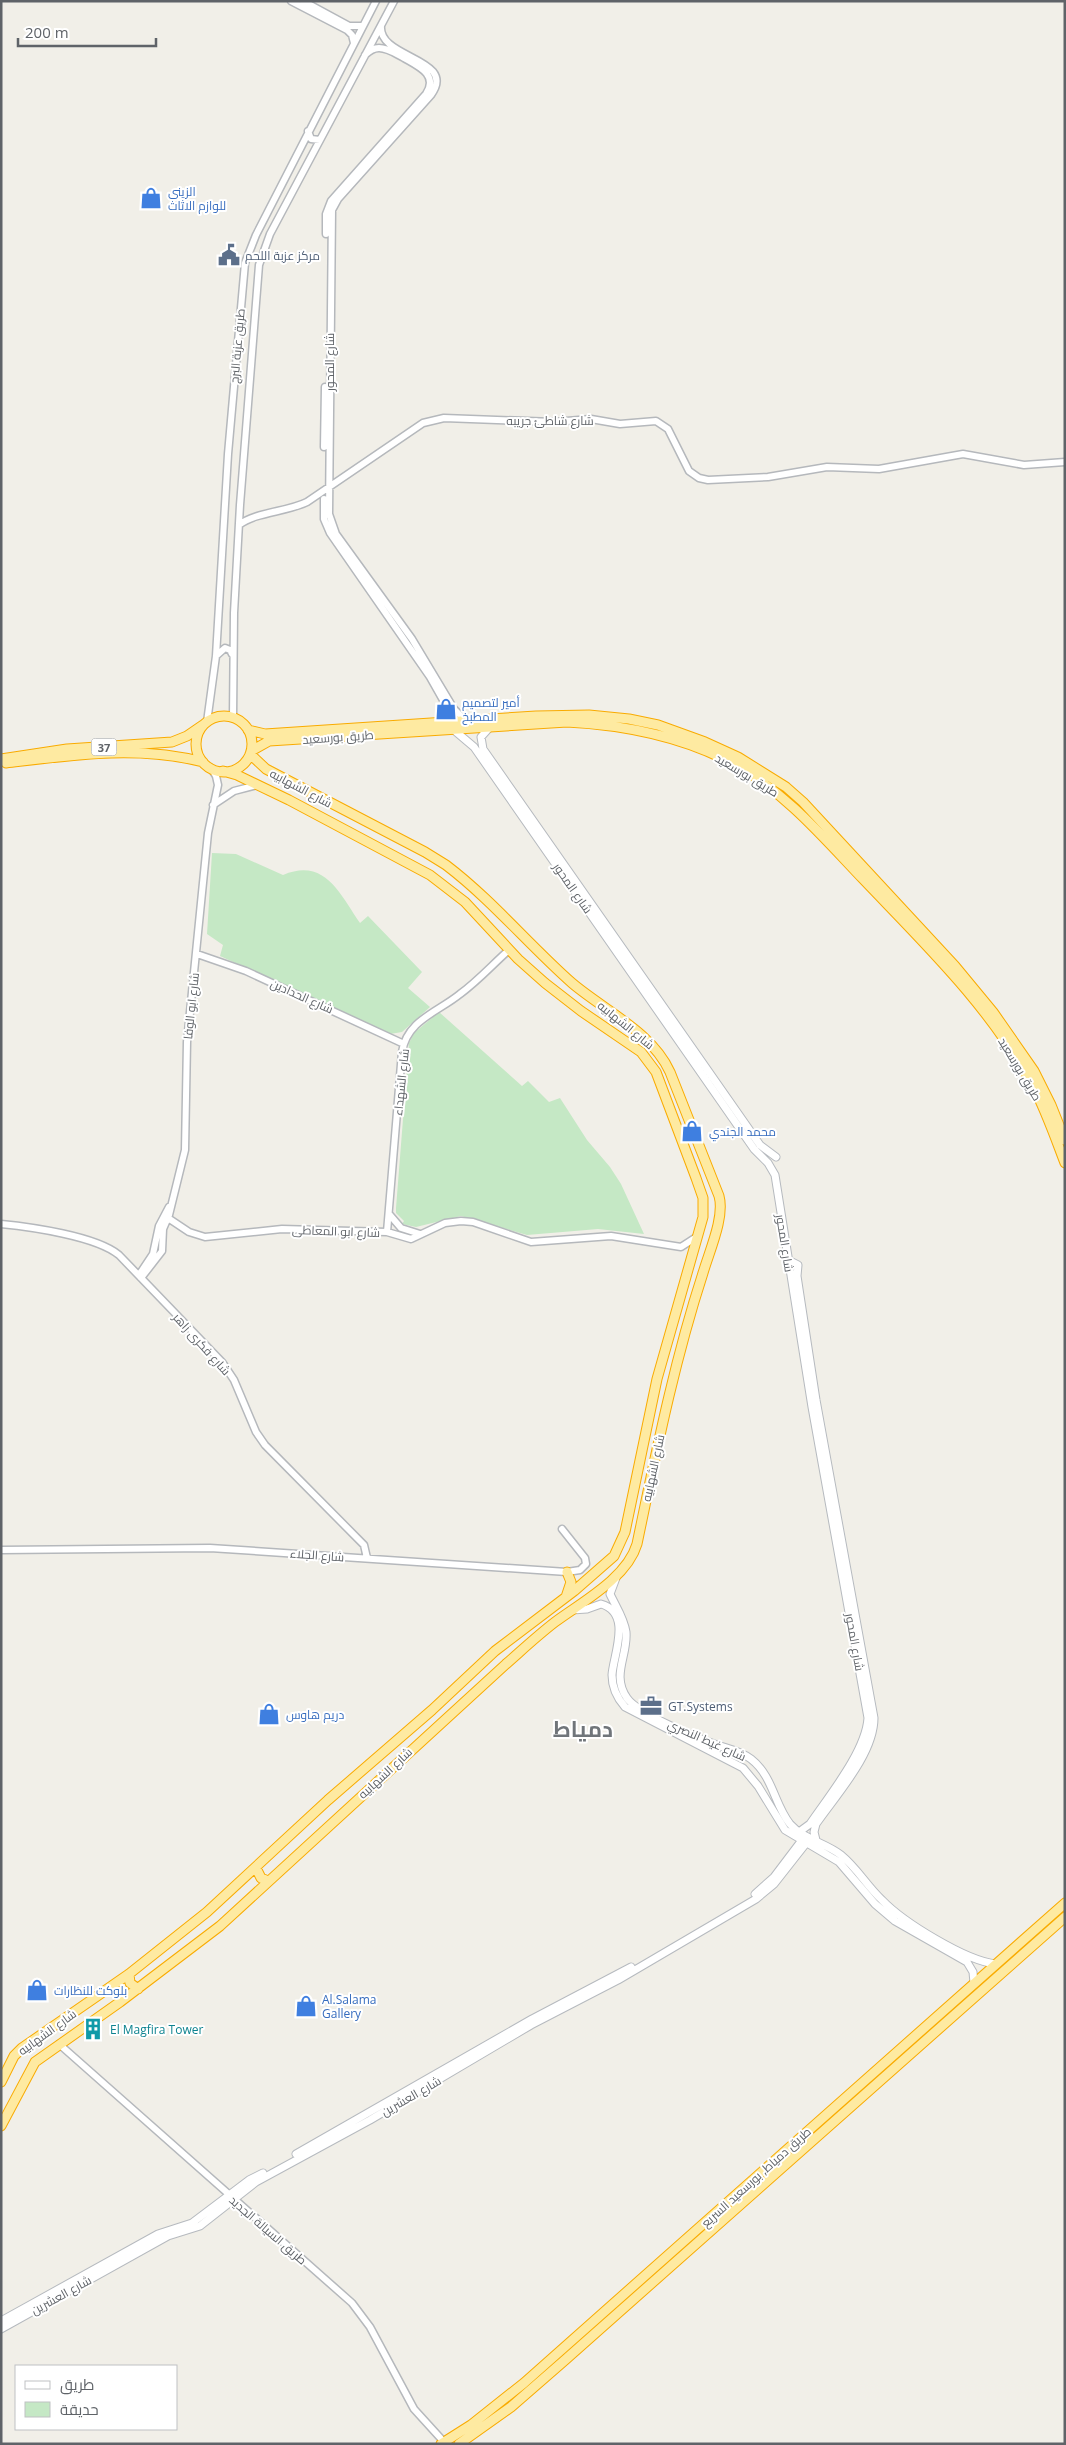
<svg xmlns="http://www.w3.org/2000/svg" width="1066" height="2445" font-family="'Open Sans',Cairo,sans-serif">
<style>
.green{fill:#c5e8c5}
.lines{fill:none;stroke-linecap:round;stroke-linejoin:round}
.tertiary-casing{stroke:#b5b8bc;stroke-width:9}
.secondary-casing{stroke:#b6babf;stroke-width:9}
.trunk-casing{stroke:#f9ab00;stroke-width:11}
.tertiary{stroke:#fff;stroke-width:6}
.secondary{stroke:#fff;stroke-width:7}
.trunk{stroke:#feeaa1;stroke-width:9}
.labels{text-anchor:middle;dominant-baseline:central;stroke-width:4;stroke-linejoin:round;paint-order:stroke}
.shield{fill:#fff;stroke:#8f9295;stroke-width:1}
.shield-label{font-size:11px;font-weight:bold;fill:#5f6368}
.shop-label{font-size:12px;fill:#366cbe;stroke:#fff;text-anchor:start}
.service-label{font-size:12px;fill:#4e5e75;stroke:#fff;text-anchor:start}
.street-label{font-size:12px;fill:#5f6368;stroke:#fff}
.culture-label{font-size:12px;fill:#0d838f;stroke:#fff;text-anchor:start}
.town-label{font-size:22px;font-weight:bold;fill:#70757a;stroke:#fff}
</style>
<rect width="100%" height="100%" fill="#f1efe8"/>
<!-- green -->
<path class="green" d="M212 853 236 854 283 875C325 857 340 894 360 923L368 916 422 972 408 988 430 1007 402 1032 390 1034 220 956 223 945 207 934Z
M439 1012 522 1086 528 1081 549 1102 560 1098 587 1140 610 1167 621 1184 644 1234 598 1229 527 1235 461 1216 416 1227 402 1224 404 1221 396 1213V1208L409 1043 414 1033Z"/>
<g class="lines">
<!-- tertiary casing -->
<g class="tertiary-casing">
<path id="tertiary" d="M291 1 347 30 352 35 354 43
M303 1 349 26H363
M381 26C378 59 458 58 431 95L338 199 332 210 329 514 336 534 412 639 454 709 466 721
M308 131 311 139 320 140
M326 234V214L331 201 426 94C439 75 418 66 404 58 396 54 388 48 379 48 373 48 369 51 365 55
M324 447 325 387
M324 499V519L330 533 430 677 447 707 448 715 445 723
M239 525C255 512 287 512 307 502L423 423 444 418 554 422 591 419 620 424 656 421 668 429 689 471 699 478 708 480 768 477 827 467 879 469 963 454 1024 465 1065 462
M216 656 225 648 230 650 232 654
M233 718 234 613 240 505 259 265 270 234 394 1
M207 722 216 656 228 454 245 263 256 235 376 1
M213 805 234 791 257 785
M197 954 246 971 404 1044
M389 1214 401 1228 420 1234
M168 1218 189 1232 205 1237 282 1229 387 1232 411 1239 445 1223 461 1221 473 1222 531 1242 611 1236 681 1247 698 1236
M1 1224C31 1227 96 1236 119 1255L222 1362 234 1380 256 1432 265 1445 364 1545 367 1558
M387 1232 402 1052C407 1020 438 1012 460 994 478 981 493 964 509 950
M139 1275 153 1254 159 1226 169 1207
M141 1278 162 1251 163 1229 169 1215 185 1150 187 1042 208 833 218 785 216 776 211 768
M1 1550 210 1548 567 1572 580 1570 586 1564 585 1558 562 1529
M59 2044 352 2303 370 2327 414 2409 444 2442"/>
</g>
<!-- secondary casing -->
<g class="secondary-casing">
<path id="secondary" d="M490 727 481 737 483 749 760 1145 776 1157
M454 730 474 747 754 1149 768 1163 775 1175 812 1407 868 1718C866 1751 829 1796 810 1824L799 1832
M788 1260 798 1265 797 1276 816 1400 874 1718C874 1754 836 1795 816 1824L814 1832 816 1840
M616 1578 610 1594C616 1607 624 1618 626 1632 628 1656 611 1675 627 1698 638 1714 697 1738 717 1745 729 1749 741 1751 751 1759 773 1776 774 1804 790 1824 803 1839 826 1843 841 1855 857 1868 867 1886 882 1900 903 1922 966 1961 996 1964
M572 1610 587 1609 601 1604C633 1613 613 1656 612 1675 612 1687 617 1698 625 1707L743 1768 758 1786 785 1830 839 1862 875 1904 895 1921 967 1962 973 1972 974 1983
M755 1894 774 1877 802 1840
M296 2154 532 2019 631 1967
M1 2321 158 2234 192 2223 249 2180 263 2173
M1 2329 168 2236 200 2226 256 2182 370 2120 531 2025 618 1980 756 1899 774 1884 807 1842"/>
</g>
<!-- trunk casing -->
<g class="trunk-casing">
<path id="trunk" d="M196 744a28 28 0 1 1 56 0a28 28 0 1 1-56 0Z
M248 730 265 734 536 716 589 715 629 719 658 725 705 742 738 757 786 787 803 802 955 966 993 1012 1034 1071 1051 1105 1065 1140
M251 751 269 741 567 722C625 725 682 736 734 764 786 793 823 837 863 879 924 943 991 1007 1033 1086 1046 1111 1055 1137 1065 1163
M1 759 67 749 172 742 187 736 203 725
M6 763C72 755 138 745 203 762
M566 1597 571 1582 567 1572
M256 1868 261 1878 268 1881
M129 1974 130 1983 138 1989
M1 2082 14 2056 22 2048 129 1974 207 1912 328 1800 432 1710 495 1651 574 1591 614 1556 625 1532 657 1379 703 1217V1198L696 1178 656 1072 641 1052 581 1011 545 983 518 959 465 902 430 875 289 800 237 775 223 771
M1 2126 35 2062 120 2002 220 1926 506 1664C522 1650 538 1635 555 1622 582 1602 627 1578 637 1544 656 1453 674 1362 703 1273 709 1252 725 1217 719 1196L670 1072C652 1032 605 1011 572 983 529 945 492 900 446 865L425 852 266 769 250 754
M441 2444 471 2425 524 2383 1065 1903
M459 2444 511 2407 565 2360 1065 1917"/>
</g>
<!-- tertiary -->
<use href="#tertiary" class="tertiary"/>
<!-- secondary -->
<use href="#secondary" class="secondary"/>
<!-- trunk -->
<use href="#trunk" class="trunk"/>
</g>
<!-- icons -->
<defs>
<g id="shop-bare" transform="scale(1.725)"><path d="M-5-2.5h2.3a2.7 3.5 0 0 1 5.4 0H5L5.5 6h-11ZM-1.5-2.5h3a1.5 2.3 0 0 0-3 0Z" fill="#3f7fe0" stroke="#fff" stroke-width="2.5" paint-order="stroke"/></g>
<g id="civic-bare" transform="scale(1.725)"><path d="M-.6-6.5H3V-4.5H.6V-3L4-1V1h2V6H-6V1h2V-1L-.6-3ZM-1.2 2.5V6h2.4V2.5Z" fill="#5c6f8a" stroke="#fff" stroke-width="2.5" paint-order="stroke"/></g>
<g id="office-bare" transform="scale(1.725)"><path d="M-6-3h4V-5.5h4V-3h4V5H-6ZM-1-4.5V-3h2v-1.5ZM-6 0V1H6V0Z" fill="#5c6f8a" stroke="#fff" stroke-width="2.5" paint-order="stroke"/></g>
<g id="building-bare" transform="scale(1.725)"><path d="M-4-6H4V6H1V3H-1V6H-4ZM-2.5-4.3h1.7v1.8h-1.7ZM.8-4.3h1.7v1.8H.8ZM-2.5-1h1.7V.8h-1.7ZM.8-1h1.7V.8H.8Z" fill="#0f9aa8" stroke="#fff" stroke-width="2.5" paint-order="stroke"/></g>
</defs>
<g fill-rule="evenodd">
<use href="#shop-bare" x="151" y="198"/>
<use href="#civic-bare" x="229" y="255"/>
<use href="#shop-bare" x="446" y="709"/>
<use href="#shop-bare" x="692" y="1131"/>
<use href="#office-bare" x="651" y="1706"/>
<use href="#shop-bare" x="269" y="1714"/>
<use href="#shop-bare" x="37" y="1990"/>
<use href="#shop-bare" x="306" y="2006"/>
<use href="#building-bare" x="93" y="2029"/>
</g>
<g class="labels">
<!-- shield labels -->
<rect class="shield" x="91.5" y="738.5" width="25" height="17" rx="4"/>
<g class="shield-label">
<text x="104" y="747">37</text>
</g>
<!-- shop labels -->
<g class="shop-label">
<text x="168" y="191">الزينى<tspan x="168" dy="14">للوازم الاثاث</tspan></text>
<text x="462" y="702">أمير لتصميم<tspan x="462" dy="14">المطبخ</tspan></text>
<text x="709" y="1131">محمد الجندي</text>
<text x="286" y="1714">دريم هاوس</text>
<text x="54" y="1990">بلوكت للنظارات</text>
<text x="322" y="1999">Al.Salama<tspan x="322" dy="14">Gallery</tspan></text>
</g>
<!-- service labels -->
<g class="service-label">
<text x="245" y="255">مركز عزبة اللحم</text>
<text x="668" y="1706">GT.Systems</text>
</g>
<!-- street labels -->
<g class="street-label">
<text transform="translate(237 346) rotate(-85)">طريق عزبة البرج</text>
<text transform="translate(329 362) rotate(-90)">شارع المحور</text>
<text x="550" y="420">شارع شاطئ جريبه</text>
<text transform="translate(338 737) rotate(-4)">طريق بورسعيد</text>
<text transform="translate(747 775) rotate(31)">طريق بورسعيد</text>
<text transform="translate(301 788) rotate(28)">شارع الشهابيه</text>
<text transform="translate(573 888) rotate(55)">شارع المحور</text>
<text transform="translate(302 996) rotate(24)">شارع الحدادين</text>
<text transform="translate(191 1006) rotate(-84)">شارع ابو الوفا</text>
<text transform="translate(626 1025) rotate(39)">شارع الشهابيه</text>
<text transform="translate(1020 1069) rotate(59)">طريق بورسعيد</text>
<text transform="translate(401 1082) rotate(-84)">شارع الشهداء</text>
<text transform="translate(336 1231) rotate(2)">شارع ابو المعاطى</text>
<text transform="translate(785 1243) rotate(81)">شارع المحور</text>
<text transform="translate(202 1344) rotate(48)">شارع فكرى زاهر</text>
<text transform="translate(653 1468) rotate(-78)">شارع الشهابيه</text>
<text transform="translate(317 1555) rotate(4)">شارع الجلاء</text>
<text transform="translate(855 1642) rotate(80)">شارع المحور</text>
<text transform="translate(707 1740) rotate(24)">شارع غيط النصري</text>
<text transform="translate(385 1773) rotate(-43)">شارع الشهابيه</text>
<text transform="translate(47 2032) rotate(-36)">شارع الشهابيه</text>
<text transform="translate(411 2096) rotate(-30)">شارع العشرين</text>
<text transform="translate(756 2177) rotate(-42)">طريق دمياط, بورسعيد السريع</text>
<text transform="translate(268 2230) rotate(41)">طريق السيالة الجديد</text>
<text transform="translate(61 2295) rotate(-29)">شارع العشرين</text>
</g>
<!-- culture labels -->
<g class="culture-label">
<text x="110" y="2029">El Magfira Tower</text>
</g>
<!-- town labels -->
<g class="town-label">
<text x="583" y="1728">دمياط</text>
</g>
</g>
<!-- border -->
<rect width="1066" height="2445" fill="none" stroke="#5f6368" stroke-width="5"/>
<!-- legend -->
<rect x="15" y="2365" width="162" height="65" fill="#ffffff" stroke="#bfc1c3"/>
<rect x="25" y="2381" width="25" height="8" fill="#ffffff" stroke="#bfc1c3"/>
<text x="60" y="2390" font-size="15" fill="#5f6368">طريق</text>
<rect x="25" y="2402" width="25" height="15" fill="#c5e8c5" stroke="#bfc1c3"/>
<text x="60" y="2415" font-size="15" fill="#5f6368">حديقة</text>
<!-- scale -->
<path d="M18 38v8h138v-8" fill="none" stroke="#5f6368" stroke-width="2.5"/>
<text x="25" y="38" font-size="15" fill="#5f6368" stroke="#ffffff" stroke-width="4" paint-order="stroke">200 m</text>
</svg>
